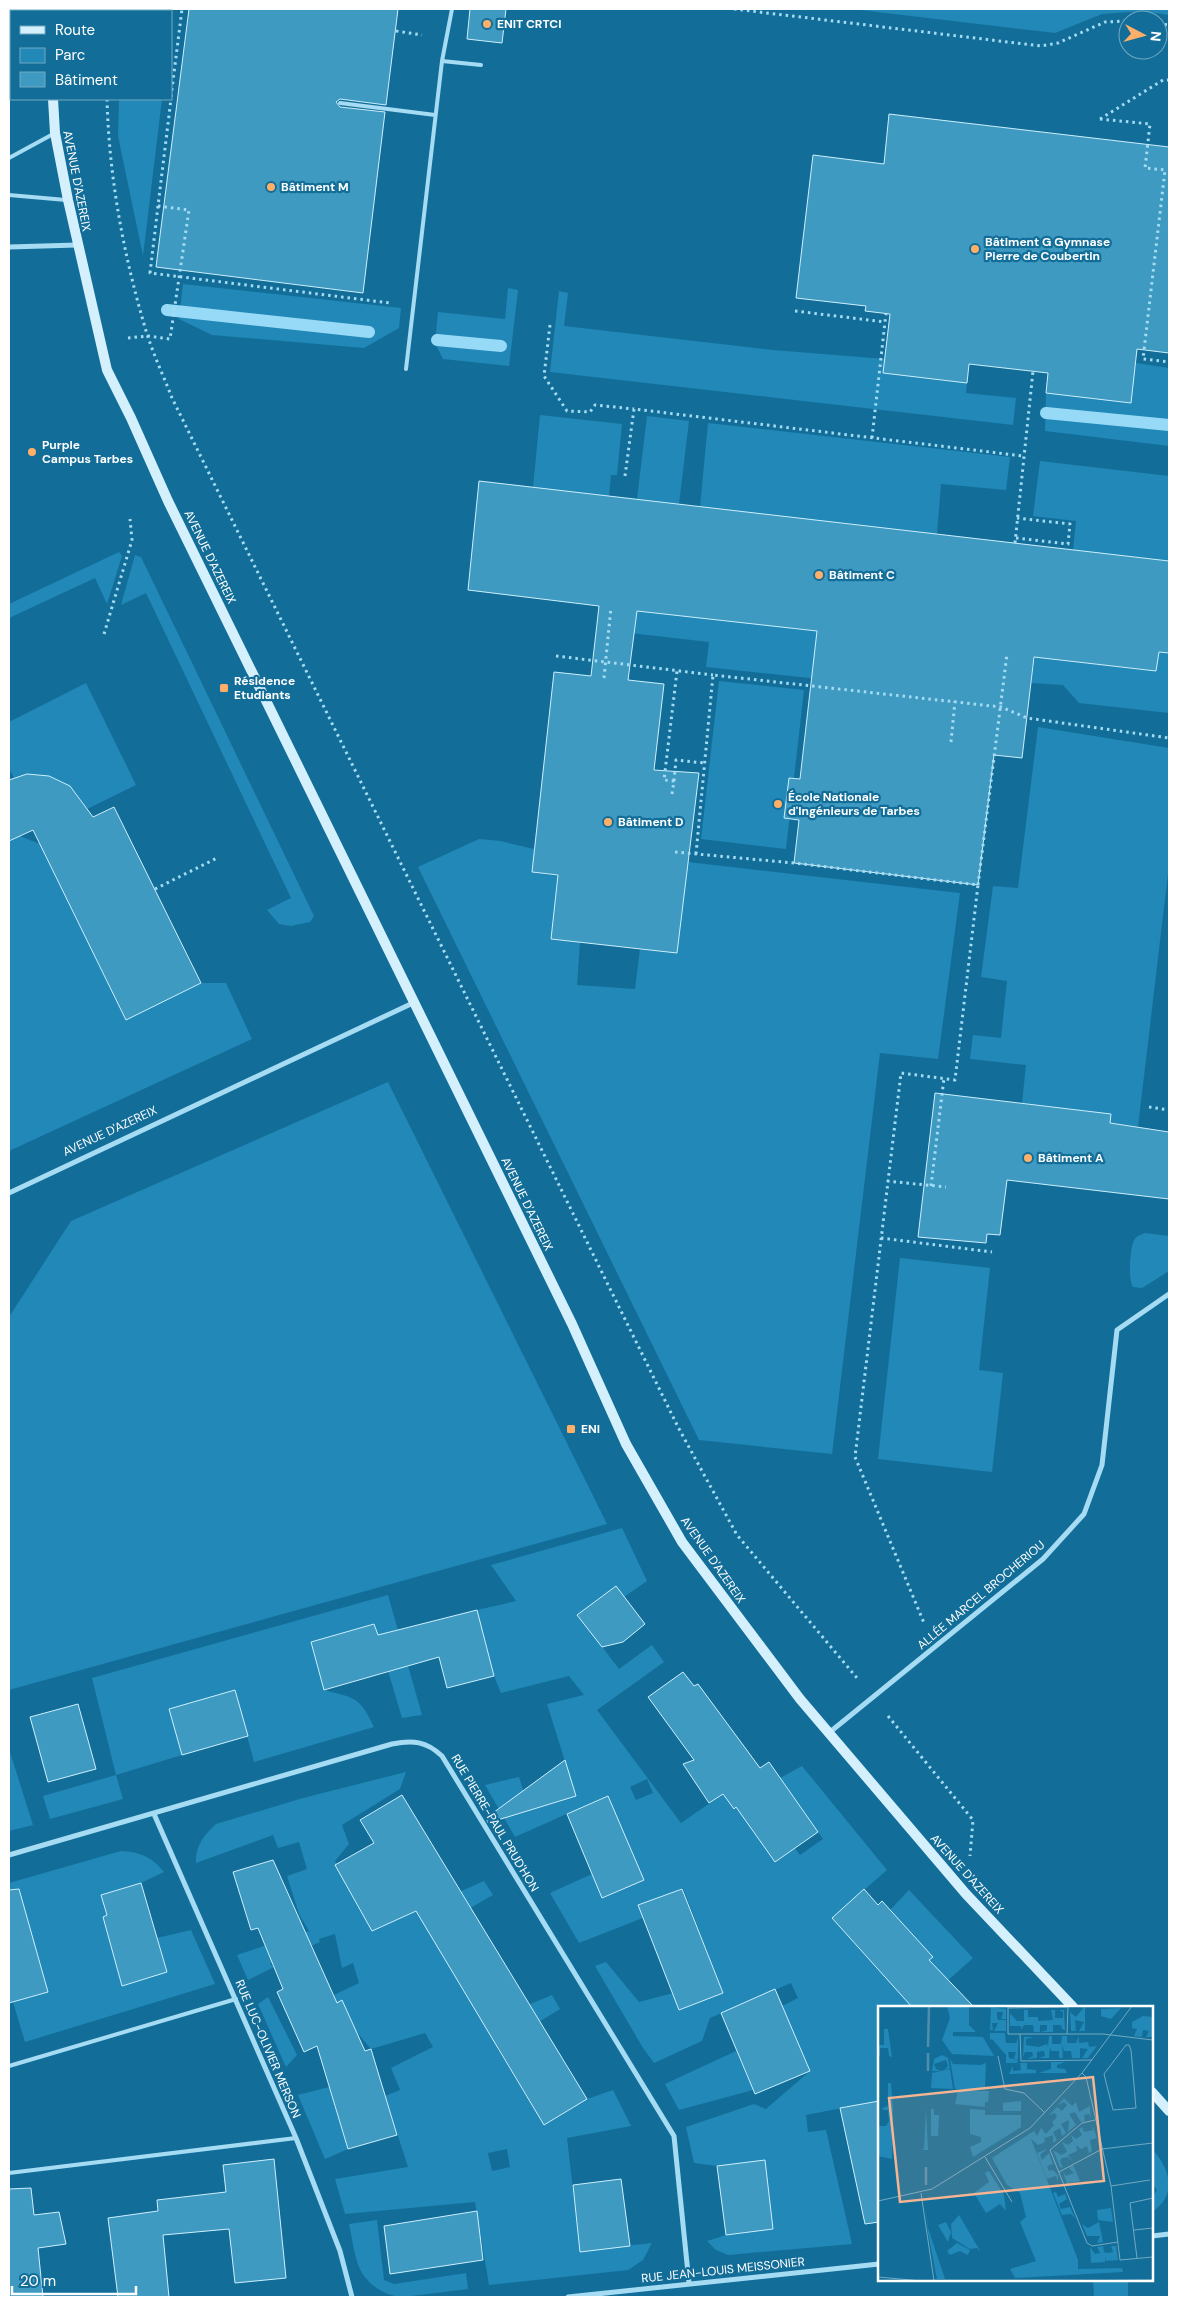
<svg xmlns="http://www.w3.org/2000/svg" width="1178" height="2306" font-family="'DM Sans',sans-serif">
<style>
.green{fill:#2188b7;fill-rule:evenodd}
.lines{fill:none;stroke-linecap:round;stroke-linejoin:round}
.stream{stroke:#97daf7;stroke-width:12}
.building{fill:#3f9ac2;stroke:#cdeffd}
.path{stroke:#a5dbf3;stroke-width:3;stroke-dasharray:2.5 4;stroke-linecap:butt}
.lane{stroke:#a5dbf3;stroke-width:4}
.street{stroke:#a5dbf3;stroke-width:5}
.secondary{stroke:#d5f0fd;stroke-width:10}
.poi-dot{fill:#ffaf68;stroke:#126e99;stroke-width:2}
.labels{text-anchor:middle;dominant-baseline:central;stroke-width:4.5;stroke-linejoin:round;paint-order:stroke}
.poi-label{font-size:12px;font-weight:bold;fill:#fff;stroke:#126e99;text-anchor:start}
.street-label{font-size:12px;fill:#fff;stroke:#126e99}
.inset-river{fill:none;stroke:#508eac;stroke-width:2.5}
.inset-road{fill:none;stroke:#71a8c2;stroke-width:1}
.view{fill:#f5b492;fill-opacity:0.15;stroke:#f5b492;stroke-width:2.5}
.inset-edge{fill:none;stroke:#fff;stroke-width:2.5}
</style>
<rect width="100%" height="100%" fill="#126e99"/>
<!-- green -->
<path class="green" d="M852 9H1169V15L1143 11 1102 14 1055 33Z
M119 99H162L143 256 118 136Z
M183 284 401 308 399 328 364 348 212 335 179 319Z
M508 288 518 290 509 366 443 359 435 343 438 312 505 319Z
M559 291 568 293 564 326 773 350 885 359 883 373 967 383 966 393 1016 398 1013 425 550 372Z
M1136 363 1169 368V446L1045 431 1046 393 1130 403Z
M540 415 622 424 617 475H611L609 496 533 487Z
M647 416 689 421 679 504 637 499Z
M708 423 1010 457 1006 490 941 484 937 534 700 507Z
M1040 461 1169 476V561L1073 550 1076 521 1033 516Z
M119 552 122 556 107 604 95 578 9 618V604Z
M135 555 141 557 314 916 310 922 291 926 279 924 267 910 291 898 146 593 121 605Z
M624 609 948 646 942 692 706 667 709 642 621 632Z
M1159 652 1169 653V713L1079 703 1063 685 1031 683 1035 657 1155 671Z
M719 681 804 690 786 849 701 839Z
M86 683 136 785 87 809C82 802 76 792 70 787 54 774 32 773 14 778L9 768V722Z
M1038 727 1169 748V865L1138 1127 1110 1123V1114L1022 1103 1026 1065 970 1059 973 1035 1001 1038 1007 981 981 977 993 886 1018 888Z
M20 836 40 844 126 1020 201 983H226L252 1039 9 1151V841Z
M479 839 500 841 534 849 535 873 558 876 551 939 580 942 577 985 635 989 640 949 677 953 688 862 960 893 938 1059 880 1053 832 1454 699 1440 418 867Z
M388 1082 607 1524 9 1690V1317L71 1221Z
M1145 1233 1169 1236V1271L1142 1288 1133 1287C1128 1279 1130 1252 1133 1243 1135 1236 1140 1235 1145 1233Z
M900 1258 990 1268 979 1370 1003 1373 992 1472 878 1459Z
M622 1528 647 1581 624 1597 616 1586 578 1615 619 1669 652 1645 664 1662 597 1710 681 1823 723 1794 734 1809 737 1807 775 1862 795 1848 800 1855 823 1839 780 1778 802 1766 887 1870 832 1918 896 1989 932 1957 890 1910 909 1890 973 1958 918 2007H879V2041L877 2044 879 2047V2101L806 2115 808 2132 826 2130 852 2244 728 2255 716 2250 707 2241 726 2235 773 2229 765 2161 717 2166 694 2163 686 2127 754 2104 766 2109 810 2071 782 2006 798 1998 791 1983 710 2018 702 2041 654 2063 643 2048 595 1966 606 1962 639 2002 673 1993 679 2010 723 1993 683 1888 663 1896 653 1914 579 1943 550 1893 592 1874 603 1898 644 1880 607 1796 515 1837 485 1785 519 1777 529 1810 576 1796 547 1704 584 1695 569 1676 501 1693 494 1676 477 1610 516 1601 491 1565ZM647 1779 653 1793 636 1800 630 1787Z
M388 1595 422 1715 402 1718 374 1624 311 1642 324 1690C355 1698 360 1697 374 1727L254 1762 235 1691 182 1755 116 1775 123 1799 50 1819 43 1796 116 1775 92 1678Z
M9 1749 33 1825 9 1831Z
M406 1772 400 1789 342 1825 349 1844 335 1861 363 1914 398 1919 484 1881 493 1895 441 1925 528 2005 552 1995 560 2009 497 2048 544 2125 587 2099 613 2090 631 2126 567 2138 580 2251 652 2243 643 2260 628 2270 489 2285 475 2202 345 2214 335 2179 408 2167 385 2096 400 2090 391 2068 433 2047 425 2033 371 2049 355 2030 342 2001 337 2003 334 1995 359 1983 353 1963 342 1968 335 1934 319 1939 320 1942 270 1964 274 1967 248 1980 237 1955 309 1931 299 1914 287 1876 307 1869 299 1842 278 1848 273 1835 196 1863C195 1846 204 1835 216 1824L303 1798ZM507 2149 510 2167 492 2171 488 2153Z
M121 1851C140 1852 152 1857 164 1872L141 1883 101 1895 107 1915 103 1917 122 1986 167 1972 157 1938 191 1930 215 1984 25 2042 13 2002 47 1992 23 1905 9 1910V1883Z
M268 1997 297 2055 286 2067 258 2004Z
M736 2051 753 2090 679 2110 665 2084Z
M329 2087 348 2149 325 2159 298 2095Z
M1152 2149C1170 2168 1178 2195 1152 2212V2197L1157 2190 1152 2183Z
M377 2220 384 2280 394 2284 466 2273 468 2289 403 2297C386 2297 366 2284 359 2267 354 2254 352 2238 349 2224Z
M1093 2280H1128V2297H1094Z"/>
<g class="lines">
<!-- stream -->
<path class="stream" d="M167 310 369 332
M437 340 501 346
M1046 413 1169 425"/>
</g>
<!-- building -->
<path class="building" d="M189 9H398L386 105 340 99 336 102 340 107 385 112 363 293 156 267Z
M470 9H506L502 43 467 39Z
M889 114 1169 147V353L1137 349 1131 403 1046 393 1048 373 969 364 967 383 883 373 890 314 865 311 866 306 796 298 813 155 884 164Z
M479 481 1169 561V653L1159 652 1156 671 1034 657 1022 758 994 755 978 885 794 863 799 820 784 818 789 778 800 779 817 631 637 611 628 680 664 684 654 770 699 773 677 953 551 939 558 875 532 872 554 672 591 676 599 606 468 590Z
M27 774 49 776 70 786 93 817 114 807 201 983 126 1020 33 830 9 841V780Z
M935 1093 1111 1114 1110 1123 1169 1132V1199L1007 1180 1000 1235 987 1234 986 1243 918 1237Z
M616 1586 645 1624 623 1642 602 1647 577 1615Z
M477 1610 494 1676 447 1688 439 1657 324 1690 311 1642 374 1624 378 1635Z
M683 1672 694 1686 698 1684 760 1768 769 1762 818 1832 775 1862 736 1807 734 1809 723 1794 709 1803 683 1764 694 1760 648 1697Z
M235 1690 248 1736 182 1755 169 1709Z
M78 1704 96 1769 48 1782 30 1717Z
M565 1760 576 1796 488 1823 486 1818Z
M402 1795 587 2099 544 2125 416 1911 372 1931 335 1865 374 1843 360 1820Z
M608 1796 644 1880 602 1898 567 1814Z
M273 1860 337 2003 342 2000 365 2051 371 2049 397 2135 348 2149 317 2046 304 2052 277 1992 283 1989 258 1928 251 1930 233 1872Z
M141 1883 167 1972 122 1986 103 1917 107 1915 101 1895Z
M19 1889 48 1992 9 2003V1890Z
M682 1889 723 1993 679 2010 638 1905Z
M864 1889 878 1905 882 1901 933 1957 929 1960 974 2007H912L832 1918Z
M775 1989 810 2071 755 2094 721 2013Z
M879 2101V2222L865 2224 840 2108Z
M274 2159 286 2278 235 2283 229 2229 163 2235 169 2297H118L108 2218 158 2211 157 2200 226 2192 223 2165Z
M765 2160 773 2229 726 2235 717 2166Z
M621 2179 630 2246 580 2252 573 2185Z
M31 2188 34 2215 59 2212 66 2244 38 2248 43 2297H9V2189Z
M477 2211 483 2260 390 2274 384 2226Z"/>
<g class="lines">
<!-- path -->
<path class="path" d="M734 9 1041 46 1058 43 1105 22 1128 21
M110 11V9
M1158 24 1169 25
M396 31 422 35
M171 97 182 9
M107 99C109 178 124 258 147 334 154 356 164 377 172 398L678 1427 737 1535 857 1678
M1100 119 1150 124 1145 168 1165 170 1143 359 1169 362
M1100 119 1163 80H1169
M158 206 150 273 390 303
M795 311 885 322 886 314
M550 325 544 376 567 411 590 412 595 405 634 409
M128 338 148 336 170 339 189 210 158 206 171 99
M872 438 885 322
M625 476 634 409 1023 456
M1016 538 1068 544 1070 524 1017 518
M1015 543 1033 371
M104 634 132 540 130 519
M556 656 713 675
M604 678 611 607
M951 742 955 701
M674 781 676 760 704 763
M672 794 674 781 664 780 677 671
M675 852 794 863 978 885 955 1080 901 1073 855 1457 924 1623
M696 854 713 675 1001 707 1027 718 1169 738
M978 885 1007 654
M155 889 217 858
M1149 1107 1169 1110
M887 1181 946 1187
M931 1186 944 1078
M881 1238 992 1252
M888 1716 973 1820 970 1856"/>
<!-- lane -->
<path class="lane" d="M442 61 452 9
M340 103 435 115
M9 158 55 133
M9 195 66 200
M406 369 442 61 481 65
M9 2066 236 1999
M9 2173 296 2138"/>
<!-- street -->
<path class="street" d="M9 247 77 245
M9 1193 413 1003
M830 1732 1043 1559 1084 1514 1102 1465 1117 1330 1169 1294
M154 1814 296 2138 340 2251 352 2297
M9 1855 392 1744C413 1740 426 1741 442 1756L674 2136 689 2283
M1152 2236 1169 2234
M568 2297 879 2264"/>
<!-- secondary -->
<path class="secondary" d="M48 9V11
M53 99 55 133 68 200 107 370 131 418 168 501 572 1324 626 1444 682 1542 800 1699 966 1894 1073 2007
M1152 2092 1169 2111"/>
</g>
<!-- markers -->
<g class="poi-dot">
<circle cx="487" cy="24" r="5"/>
<circle cx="271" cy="187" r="5"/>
<circle cx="975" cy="249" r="5"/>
<circle cx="32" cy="452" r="5"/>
<circle cx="819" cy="575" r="5"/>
<rect x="219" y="683" width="10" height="10" rx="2.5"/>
<circle cx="778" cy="804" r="5"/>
<circle cx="608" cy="822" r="5"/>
<circle cx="1028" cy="1158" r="5"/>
<rect x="566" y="1424" width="10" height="10" rx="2.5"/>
</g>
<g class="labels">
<!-- poi labels -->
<g class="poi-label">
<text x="497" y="24">ENIT CRTCI</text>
<text x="281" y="187">Bâtiment M</text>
<text x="985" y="242">Bâtiment G Gymnase<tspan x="985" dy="14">Pierre de Coubertin</tspan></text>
<text x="42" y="445">Purple<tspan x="42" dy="14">Campus Tarbes</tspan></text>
<text x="829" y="575">Bâtiment C</text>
<text x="234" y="681">Résidence<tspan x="234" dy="14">Etudiants</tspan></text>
<text x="788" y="797">École Nationale<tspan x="788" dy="14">d'Ingénieurs de Tarbes</tspan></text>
<text x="618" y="822">Bâtiment D</text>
<text x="1038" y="1158">Bâtiment A</text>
<text x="581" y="1429">ENI</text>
</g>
<!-- street labels -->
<g class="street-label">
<text transform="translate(77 181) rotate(79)">AVENUE D'AZEREIX</text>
<text transform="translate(210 557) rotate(64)">AVENUE D'AZEREIX</text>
<text transform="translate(110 1131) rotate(-25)">AVENUE D'AZEREIX</text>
<text transform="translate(527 1204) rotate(64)">AVENUE D'AZEREIX</text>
<text transform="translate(713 1560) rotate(55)">AVENUE D'AZEREIX</text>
<text transform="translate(981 1595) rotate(-40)">ALLÉE MARCEL BROCHERIOU</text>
<text transform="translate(495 1823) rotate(59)">RUE PIERRE-PAUL PRUD'HON</text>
<text transform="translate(967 1874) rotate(48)">AVENUE D'AZEREIX</text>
<text transform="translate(268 2049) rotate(67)">RUE LUC-OLIVIER MERSON</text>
<text transform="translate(723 2270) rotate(-6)">RUE JEAN-LOUIS MEISSONIER</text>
</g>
</g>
<!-- overview -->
<g transform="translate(878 2006)">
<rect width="275" height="275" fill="#126e99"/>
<path d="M69 0H91V19L98 26H75V30L105 31 116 50 74 48 64 34 72 12ZM207 0V25H201L206 16 197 14 198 25H193L192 6 198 11ZM113 1 128 3V13H123L125 6H119V10L120 14H128V25H116L120 17H114L115 24H112ZM243 2 233 13 223 10V3ZM146 4H150V11H160V15L175 14 173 4H177V12H185V6L181 4H186L187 24 184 23 183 19H175V26H163L169 24V19H162V26H156L155 19H146L143 24V20H132V7L139 15H146ZM265 10 275 11 274 31H268L271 25 265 24 264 31 256 30 259 23 254 22V16ZM6 23H10L14 51 11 50 10 42H2V50L0 48V39H6ZM112 27H127L128 37H138L140 32V53H136L138 46H130L131 52 140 54 139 57H128V49L114 33 112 34ZM171 30H174V38H183L184 30H189V37H198L201 30V37L210 36 211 41 219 40 210 52H204L210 43 202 42V52H194L193 45H186L184 38 185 52H181V45H173L172 41 171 52H161L167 50 166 45 159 46V52L149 53 155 50 154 46H147L145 51 146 31H156L148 33V39L161 41 169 38 170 41ZM64 49 70 52 72 62 66 64 70 60 68 54 56 58 58 63 63 65H54L56 53ZM72 53 75 58 103 59 108 57 107 83H77ZM173 56H187L179 59V62L187 63 189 67H161L173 63ZM142 57H149V63L158 64V67L131 68 135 60V65L143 64ZM72 63 75 83 53 82 54 67ZM10 77H13L15 103 14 153 0 150V120H8L11 115 10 104H5L4 102 10 100ZM80 85H111L110 96H107V101L77 98ZM186 92 194 100 198 96 201 106 212 100 213 113 211 108 206 109 207 115 203 116 197 106 191 108 198 119 190 126 191 114 183 118 188 127 184 130 182 122 175 126 179 134 175 137V129L167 132 166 129 167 136 160 139 153 133 200 254V263L244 262 245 266 137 272 132 263 158 255 142 216 148 211 142 187 129 179 114 152 156 125 159 130 163 122 168 128 176 119 174 116 179 111 177 107 171 109 179 101 184 105 189 99 186 96 180 99ZM143 95V105H125V97ZM48 103 50 144H43L46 143ZM53 103H56V109H61L60 130H53ZM92 103 107 104V109H143V121L95 151 92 141 103 136V131L92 128ZM214 118 219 132 212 134 214 145 211 147 209 140 203 143 198 139 199 145 190 149 195 156 190 151 184 152 182 155 185 162 182 161 175 144 183 149 189 146 184 136 190 139 195 135 193 129 198 133 204 129 201 123 204 121 206 126 215 124ZM169 143 162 149 164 154 171 147 175 158 169 160 171 165 175 164 180 169V176L178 170 169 173 159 147ZM195 159 202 175 190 177 191 184 185 166 188 170 196 167 191 162ZM111 165 126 189 128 205 122 198 108 207 96 187 111 176 107 167ZM178 186 180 191 187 188 189 193 181 198 183 203 192 201 197 212 193 208 184 209 175 187ZM47 195 50 222 67 273H59L50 227ZM233 202 235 216 220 214 219 204ZM81 209 101 243 102 246 99 242 92 243 74 232 73 218ZM68 216 73 226 70 236 60 219ZM221 216 225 236 219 237 222 230H209L204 218 210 222ZM79 237 92 244 90 249 82 245 72 249 69 245ZM225 240 226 246 229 247 235 246 233 240H238L240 254 228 255 227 252V256L213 257 212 241 217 248 222 247 219 241Z" fill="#2188b7"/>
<path class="inset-river" d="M50 41 51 0M50 65V47M48 179V161"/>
<path class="inset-road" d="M130 0V28H225L275 34M130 2 190 1M142 28 143 55 214 54M189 28 190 0M248 39H251L253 44 258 102 235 104 226 68ZM120 50 127 83 146 87 167 107M204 67 208 71 233 180 242 254 275 251M217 114 204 117 172 144 209 237 214 240 240 236M107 151 134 196M181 166 224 143 275 137M233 180 272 174M43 187 56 275M0 195 54 183 152 122 204 67 254 0M256 224 275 222M259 252 252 197 275 192M0 271 44 275M178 275 275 274"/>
<path class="view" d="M215 71 226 175 22 196 11 92Z"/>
<rect width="275" height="275" class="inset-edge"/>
</g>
<!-- border -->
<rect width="1178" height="2306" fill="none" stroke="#ffffff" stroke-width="20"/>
<!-- legend -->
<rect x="10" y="10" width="162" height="90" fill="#126e99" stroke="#71a8c2"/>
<rect x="20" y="26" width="25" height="8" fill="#d5f0fd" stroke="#71a8c2"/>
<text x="55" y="35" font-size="15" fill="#ffffff">Route</text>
<rect x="20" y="48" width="25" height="15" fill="#2188b7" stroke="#71a8c2"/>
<text x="55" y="60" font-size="15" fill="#ffffff">Parc</text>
<rect x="20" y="72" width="25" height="15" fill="#3f9ac2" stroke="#71a8c2"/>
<text x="55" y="85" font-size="15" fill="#ffffff">Bâtiment</text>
<!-- north arrow -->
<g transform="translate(1143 35) rotate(96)"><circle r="24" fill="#126e99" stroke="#71a8c2"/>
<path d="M0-4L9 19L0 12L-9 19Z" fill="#ffaf68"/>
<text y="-8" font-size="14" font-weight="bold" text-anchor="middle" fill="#ffffff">N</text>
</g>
<!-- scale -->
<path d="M12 2286v8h124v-8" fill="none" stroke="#ffffff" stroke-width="2.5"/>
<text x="20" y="2286" font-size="15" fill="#ffffff" stroke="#126e99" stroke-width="4" paint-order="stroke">20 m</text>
</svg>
